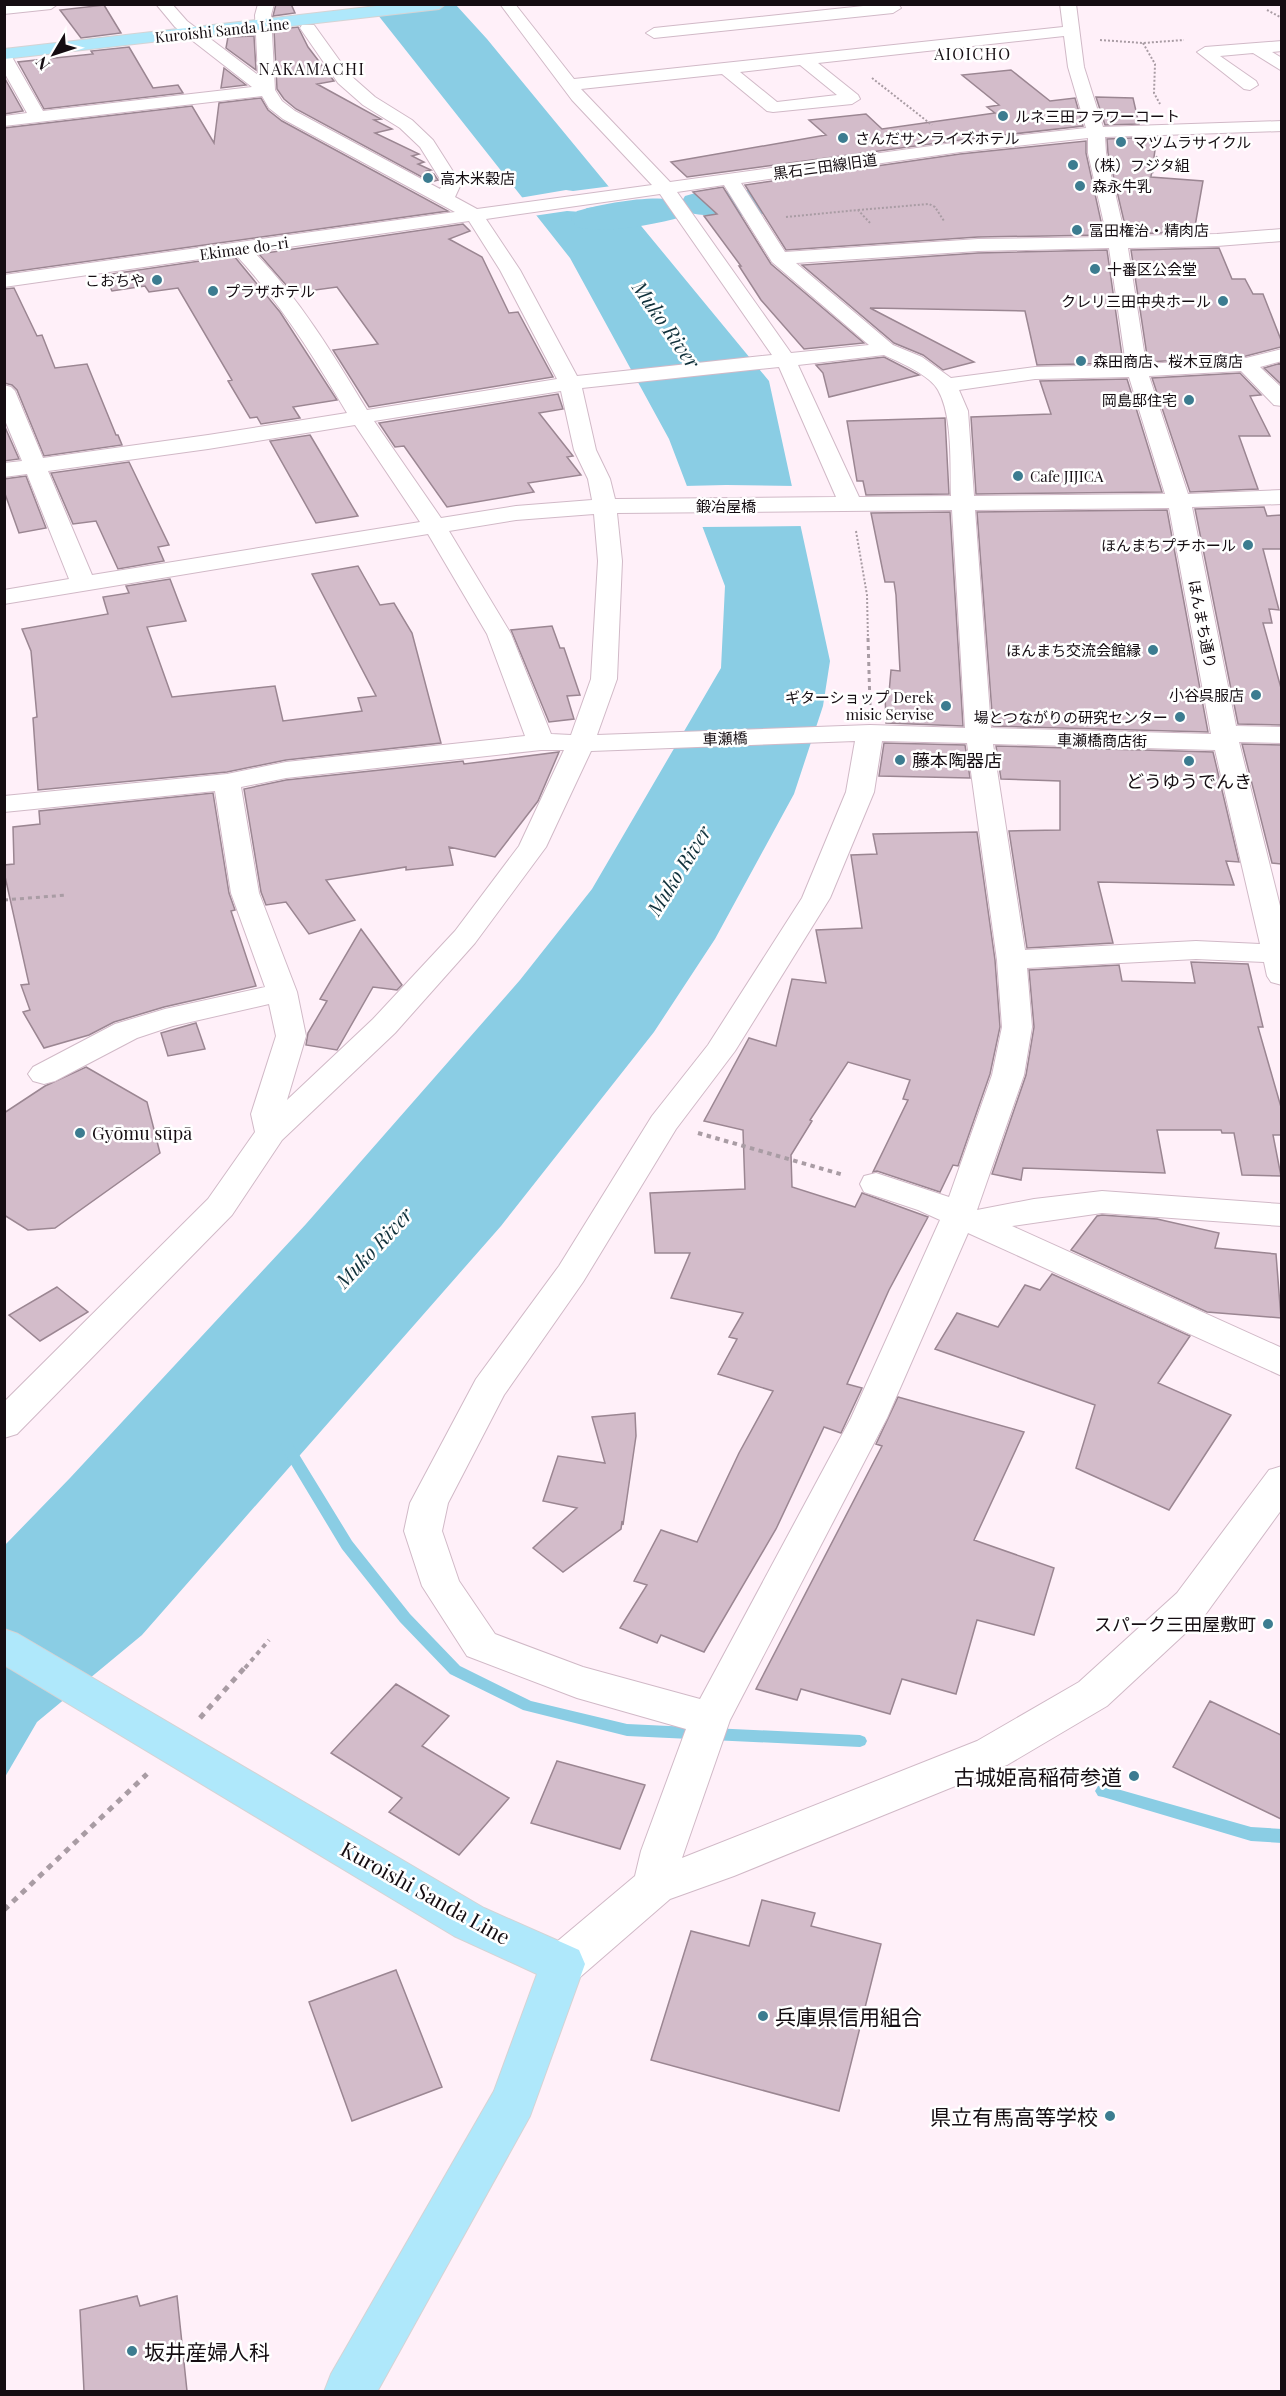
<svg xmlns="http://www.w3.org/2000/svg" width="1286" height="2396" font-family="'Playfair Display','Noto Sans JP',serif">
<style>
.water{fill:#8acde4}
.pier{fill:#fff0f9}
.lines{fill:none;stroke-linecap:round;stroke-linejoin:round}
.stream{fill:#8acde4;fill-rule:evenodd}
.river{fill:#8acde4;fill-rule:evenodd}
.building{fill:#d3bcca;stroke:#9b8692;stroke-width:1.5}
.minor-casing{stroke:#d1b9c7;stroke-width:2}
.major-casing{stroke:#d5d3d4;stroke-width:2}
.path-far3{stroke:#a99ca4;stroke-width:2;stroke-dasharray:2 2;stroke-linecap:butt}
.path-far2{stroke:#a99ca4;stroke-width:3;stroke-dasharray:4 4;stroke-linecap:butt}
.path-far1{stroke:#a99ca4;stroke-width:4;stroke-dasharray:4.5 4.5;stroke-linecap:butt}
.path{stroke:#a99ca4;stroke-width:5;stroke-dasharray:6 6;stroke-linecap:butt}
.minor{fill:#fff;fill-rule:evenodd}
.major{fill:#afe8fb;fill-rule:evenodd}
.poi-dot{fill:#3c7c90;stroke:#fff;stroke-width:2}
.labels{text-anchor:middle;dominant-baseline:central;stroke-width:5;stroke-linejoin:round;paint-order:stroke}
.far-street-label{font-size:15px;fill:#150d12;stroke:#fff}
.far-poi-label{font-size:15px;fill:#150d12;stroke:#fff;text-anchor:start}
.far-neighbourhood-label{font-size:16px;letter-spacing:1.5px;fill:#150d12;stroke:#fff}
.poi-label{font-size:18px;fill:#150d12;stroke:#fff;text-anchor:start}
.water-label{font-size:20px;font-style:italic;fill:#10313b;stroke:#fff}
.near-poi-label{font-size:21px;fill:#150d12;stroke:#fff;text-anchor:end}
.near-street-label{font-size:21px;fill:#150d12;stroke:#fff}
</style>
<rect width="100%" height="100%" fill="#fff0f9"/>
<!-- water -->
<path class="water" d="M370 5H456L487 39 769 381 830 661 823 706 794 794 715 939 654 1032 501 1226 142 1635 37 1722 5 1777V1545L70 1478 306 1224 520 980 592 889 721 668 725 586 669 439 570 258Z"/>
<!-- pier -->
<path class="pier" d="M612 186 626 203 587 208 582 212 567 211 533 216 519 198 566 190 573 191Z
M726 485 795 486 804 526 700 527 684 486Z"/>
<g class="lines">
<!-- stream -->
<path class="stream" d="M287 1441 292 1443 352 1541 410 1614 460 1666 531 1701 627 1724 860 1735 865 1737 867 1741 865 1745 860 1747 627 1736 523 1710 450 1674 400 1622 342 1549 280 1446 282 1443Z
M1103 1785 1251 1827 1282 1829V1843L1251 1841 1103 1797 1098 1796 1095 1791 1098 1786Z"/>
<!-- river -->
<path class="river" d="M853 180 867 184 872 192 867 200 853 204C807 208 728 223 685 212L682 217C653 225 605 234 577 227L571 219 577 211C605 203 654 194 682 201L685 196 699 192 737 191Z"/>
</g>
<!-- building -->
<path class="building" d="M276 4H291L295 13 273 16Z
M104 5 121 33 81 38 60 10Z
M298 27 308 47 334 81 317 84 381 119 374 120 392 129 375 133 419 154 412 156 424 162 418 164 431 170 427 171 434 174 438 180 431 182 296 109 284 99 277 89 274 30Z
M254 36 256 70 226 48 228 37Z
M129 47 153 88 178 85 183 93 44 109 18 62 93 54 91 51Z
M224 68 246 85 221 88Z
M1011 70 1050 101 1075 98 1083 126 960 140 687 177 671 162 826 135 809 120 866 114 882 129 995 113 987 107 999 105 962 75Z
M4 77 23 111 4 114Z
M1096 97 1133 98 1139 124 1105 125Z
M261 98 268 110 282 121 448 211 4 273V128L192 106 214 143 219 103Z
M1157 137 1151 177 1203 181 1194 232 1127 234 1108 153 1107 139Z
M1086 141V153L1104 235 978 237 786 250 745 185 960 154Z
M723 187 771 264 864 343 804 349 761 300 739 266H741L704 216 717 214 693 192Z
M463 224 470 231 449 239 482 257 509 313 518 312 553 377 369 407 333 350 378 344 337 287 293 293 259 254Z
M1219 248 1232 279H1245L1253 294H1263L1281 340V347L1246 356 1148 362 1131 250Z
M1107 250 1123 363 1037 365 1025 311 870 308 974 362 943 370 923 355 894 343 802 265 978 253Z
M234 256 280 312 337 400 293 407 300 418 261 424 257 417 250 418 228 381 232 380 178 288 149 292 145 286 112 291 104 275Z
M14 288 37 336 42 335 55 368 87 364 116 435H118L122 445 44 456 17 390 12 385 4 383V289Z
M884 357 919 375 829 397 823 373 816 365Z
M1281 363V384L1264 368Z
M1240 373 1261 395 1250 396 1270 436H1239L1258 489 1190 492 1152 378Z
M1127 379 1162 492 976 494 971 417 1051 414 1040 381Z
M558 394 563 409 539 413 573 456 567 457 581 475 528 483 534 492 447 507 404 446 395 447 379 423Z
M945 418 949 494 866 495 863 481H857L847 421Z
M4 425 19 459 4 461Z
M310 435 358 516 316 523 270 441Z
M129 462 169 545 158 547 164 561 118 569 96 521 73 524 51 473Z
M26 476 46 528 19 533 4 491V479Z
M1264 507 1267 516 1281 515V549H1263L1279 610 1269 609 1272 623H1263L1281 688V725L1238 724 1195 509Z
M1167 510 1208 732 993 726 977 512Z
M950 512 963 726 886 723 885 693H889L891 670 900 671 896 595 894 582H885L871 513Z
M358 566 380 605 394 603 412 633 441 743 286 760 227 772 38 790 33 718 37 717 31 651 22 629 108 614 103 597 129 593 126 586 170 579 186 621 147 627 172 697 275 686 283 721 362 711 358 698 376 696 312 574Z
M552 626 560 648H564L580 695 567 696 574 719 549 722 511 630Z
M884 743 965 745 970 778 879 776Z
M1242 744 1281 745V864L1272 863Z
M996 746 1213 752 1239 862 1226 861 1234 885 1098 882 1113 943 1027 948 1009 831 1060 830V781L1001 779Z
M559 752 538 801 495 857 449 847 453 865 406 870V867L326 880 355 920 309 934 286 902 266 905 261 892 244 789 286 780 446 763 463 761 464 764Z
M213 793 229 893 235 910 231 911 256 986 164 1007 114 1022 89 1035 44 1048 23 1012 30 1010 21 985 29 984 4 872V865L14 864 13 827 40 824 39 811Z
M977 832 995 960 1000 1027 990 1074 958 1166 953 1165 940 1192 877 1171 873 1172 908 1100 903 1099 910 1080 848 1062 810 1120 812 1121 791 1155 792 1187 855 1207 862 1193 928 1217 889 1290 847 1384 862 1388 841 1433 824 1427 776 1529 704 1652 661 1635 657 1643 620 1628 647 1585 634 1581 661 1530 697 1542 739 1453 773 1391 718 1374 737 1339 729 1337 743 1313 671 1298 690 1253H655L650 1193 745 1189 743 1130 704 1121 749 1038 776 1046 792 979 826 983 816 930 862 928 851 855 877 854 873 834Z
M361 929 402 985 397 990 373 987 337 1050 306 1045 308 1033 327 1001 320 999Z
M1191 962 1248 964 1263 1027H1258L1281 1107V1135H1273L1281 1176 1242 1175 1234 1133H1222L1221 1130H1157L1165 1173 1023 1168 1021 1180 992 1174 1026 1075 1034 1027 1029 970 1119 965 1122 981 1195 983Z
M196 1023 205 1049 168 1056 161 1033Z
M86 1067 147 1102 160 1153 55 1228 28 1230 4 1215V1113L45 1086Z
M1102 1215 1157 1219 1219 1233 1215 1248 1276 1254 1281 1318 1207 1312 1071 1250 1097 1216Z
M1052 1274 1190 1336 1158 1383 1231 1415 1169 1510 1076 1468 1095 1405 935 1349 957 1313 998 1327 1025 1285 1040 1290Z
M57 1287 88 1312 40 1341 9 1315Z
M898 1397 1024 1432 974 1540 1054 1568 1034 1635 977 1620 956 1694 902 1679 890 1714 801 1689 797 1700 756 1689 882 1446 876 1444Z
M635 1413 636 1436 623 1525 622 1521 621 1529 563 1572 533 1548 577 1508 543 1501 558 1456 605 1463 592 1417Z
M396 1684 449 1716 422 1746 509 1798 459 1855 389 1812 402 1798 331 1753Z
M1210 1701 1281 1735V1819L1173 1767Z
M557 1761 645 1785 620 1849 531 1823Z
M762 1900 815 1913 811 1926 881 1944 839 2111 651 2060 691 1931 749 1946Z
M396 1970 442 2087 352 2121 309 2002Z
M137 2296 140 2306 177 2296 187 2391H84L80 2310Z"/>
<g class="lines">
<!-- minor casing -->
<g class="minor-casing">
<path id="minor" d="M4 4H58L51 9 4 14Z
M156 4H172L187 21 258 75 255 15 258 4H274L271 15 275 90 282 101 295 111 440 189 443 184 420 147 400 128 363 105 338 83 300 28 302 25H314L350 75 375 97 412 120 433 140 461 184 455 197 477 209 652 185 572 100 500 4H515L574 79 1063 27 1060 4H1076L1084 67 1103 127 1282 121V131L1105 137 1106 153 1125 236 1217 234 1282 229V241L1217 246 1128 248 1146 364 1246 358 1282 349V361L1260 367 1282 388V406L1274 405 1241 371 1149 376 1188 494 1282 490V504L1192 507 1236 726 1282 727V743L1239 742 1282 914V985L1271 982 1267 976 1264 962 1196 959 1027 968 1032 1027 1024 1075 977 1210 1034 1199 1102 1191 1282 1204V1226L1102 1213 1012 1226 1282 1348V1376L968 1233 887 1418 730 1720 682 1858 977 1741 1079 1682 1177 1593 1269 1470 1282 1466V1509L1205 1615 1107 1706 1007 1765 734 1876 670 1899 579 1978 563 1984 547 1978 541 1964 547 1950 635 1876 641 1851 686 1729 577 1698 467 1656 422 1586 404 1531 410 1503 476 1379 559 1266 652 1116 708 1045 802 898 846 792 855 741 591 751 546 847 475 943 395 1033 282 1140 232 1215 17 1434 4 1438V1402L208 1199 255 1132 251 1114 276 1036 269 1004 173 1026 137 1038 55 1081 44 1084 33 1081 28 1074 33 1067 115 1024 165 1009 265 987 231 893 215 791 4 812V796L227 774 286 762 525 736 487 634 428 534 4 604V590L69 579 27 474 4 477V463L22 461 4 418V385L11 387 15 391 43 458 208 435 347 413C314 357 280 302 235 254L4 287V275L455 212 283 119 269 108 262 96 4 126V116L27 113 4 72V52L12 57 43 111 252 87 175 27ZM1064 36 1068 67 1086 128 960 142 670 182 581 89 722 74 767 111 773 112 852 104 860 99 858 95 818 63ZM800 65 837 95 777 102 740 72ZM1088 138V153L1107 237 978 239 785 252 741 183 960 152ZM724 185 772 262 869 345 791 353 677 192ZM660 194 772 355 577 376 520 270 486 219ZM469 221 500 270 557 379 367 410C333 354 299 298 254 252ZM1109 248 1126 365 1035 367 951 378 922 357 893 345 796 263 978 251ZM884 355C899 362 930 375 938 390 953 416 950 466 951 496L859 497 798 365ZM779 367 836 497 615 499 610 479 596 450 582 388ZM1129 377 1165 494 974 496 968 411 959 390 1035 379ZM561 391 574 450 588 479 592 500 516 506 441 518 374 421ZM355 425 420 522 92 575 48 471 208 449ZM1169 508 1211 734 991 728 975 510ZM952 510 965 728 870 725 597 735 617 679 622 561 617 513ZM594 514 598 561 591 679 571 735 551 734 511 634 449 531 516 520ZM882 741 967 743 997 960 1002 1027 992 1075 949 1197 876 1173 864 1176 860 1184 864 1192 918 1210 940 1220 851 1418 700 1699 583 1667 495 1634 459 1581 442 1531 448 1503 504 1395 583 1282 676 1129 735 1051 830 898 874 792ZM993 744 1215 750 1260 944 1196 941 1025 950ZM541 750H564L519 846 455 931 373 1019 287 1100 306 1036 297 992 259 893 241 787 286 778Z
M882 4H898L901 8 893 13 654 38 646 33 654 28Z
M1282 41V51L1272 52 1282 58V71L1253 53 1220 56 1256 81 1258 85 1250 90 1244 89 1197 52 1205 47Z"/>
</g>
<!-- major casing -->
<g class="major-casing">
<path id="major" d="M394 4H446L439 9 4 59V49Z
M4 1629 18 1634 484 1908 579 1950 585 1964 530 2116 377 2392H324L331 2374 494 2091 537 1974 454 1936 4 1665Z"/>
</g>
<!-- path-far3 -->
<path class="path-far3" d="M1267 10 1282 18
M1100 40 1143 43 1184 40
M1143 43 1155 64 1154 93 1160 104
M872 78 932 125
M1134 190H1143L1152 174 1157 156
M858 210 929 204 935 207 944 221
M786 217 858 210 871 224
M856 531 867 595 868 640"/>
<!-- path-far2 -->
<path class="path-far2" d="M868 638 870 705
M4 900 67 895"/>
<!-- path-far1 -->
<path class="path-far1" d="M698 1133 844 1175
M245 1668 269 1640"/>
<!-- path -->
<path class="path" d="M200 1718 246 1666
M4 1910 147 1774"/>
<!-- minor -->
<use href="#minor" class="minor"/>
<!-- major -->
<use href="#major" class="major"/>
</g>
<!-- markers -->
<g class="poi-dot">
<circle cx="1003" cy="116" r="6"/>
<circle cx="843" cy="138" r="6"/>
<circle cx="1121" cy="142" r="6"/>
<circle cx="1073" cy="165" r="6"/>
<circle cx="428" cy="178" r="6"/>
<circle cx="1080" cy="186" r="6"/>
<circle cx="1077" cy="230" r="6"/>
<circle cx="1095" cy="269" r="6"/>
<circle cx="157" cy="280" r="6"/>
<circle cx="213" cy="291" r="6"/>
<circle cx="1223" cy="301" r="6"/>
<circle cx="1081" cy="361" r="6"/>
<circle cx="1189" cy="400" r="6"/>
<circle cx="1018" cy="476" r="6"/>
<circle cx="1248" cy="545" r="6"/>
<circle cx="1153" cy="650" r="6"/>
<circle cx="1256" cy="695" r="6"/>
<circle cx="946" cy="706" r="6"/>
<circle cx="1180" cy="717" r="6"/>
<circle cx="900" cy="760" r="6"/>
<circle cx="1189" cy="761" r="6"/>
<circle cx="80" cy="1133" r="6"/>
<circle cx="1268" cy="1624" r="6"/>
<circle cx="1134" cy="1776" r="6"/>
<circle cx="763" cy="2016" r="6"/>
<circle cx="1110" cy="2116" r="6"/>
<circle cx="132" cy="2351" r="6"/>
</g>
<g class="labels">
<!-- far-street labels -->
<g class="far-street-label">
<text transform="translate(222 30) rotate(-6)">Kuroishi Sanda Line</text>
<text transform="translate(825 166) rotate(-8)">黒石三田線旧道</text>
<text transform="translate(244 248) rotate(-8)">Ekimae do-ri</text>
<text x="726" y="506">鍛冶屋橋</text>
<text transform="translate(1203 624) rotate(79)">ほんまち通り</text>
<text transform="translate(725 738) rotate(-2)">車瀬橋</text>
<text transform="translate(1102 740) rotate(1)">車瀬橋商店街</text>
</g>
<!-- far-poi labels -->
<g class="far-poi-label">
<text x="1015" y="116">ルネ三田フラワーコート</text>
<text x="855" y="138">さんだサンライズホテル</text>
<text x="1133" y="142">マツムラサイクル</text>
<text x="1085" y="165">（株）フジタ組</text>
<text x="440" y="178">高木米穀店</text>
<text x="1092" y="186">森永牛乳</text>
<text x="1089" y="230">冨田権治・精肉店</text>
<text x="1107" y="269">十番区公会堂</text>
<text x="145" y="280" text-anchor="end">こおちや</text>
<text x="225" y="291">プラザホテル</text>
<text x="1211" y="301" text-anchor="end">クレリ三田中央ホール</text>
<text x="1093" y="361">森田商店、桜木豆腐店</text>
<text x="1177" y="400" text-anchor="end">岡島邸住宅</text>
<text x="1030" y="476">Cafe JIJICA</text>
<text x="1236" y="545" text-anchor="end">ほんまちプチホール</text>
<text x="1141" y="650" text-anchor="end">ほんまち交流会館縁</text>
<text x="1244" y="695" text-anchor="end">小谷呉服店</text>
<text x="934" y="697" text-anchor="end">ギターショップ Derek<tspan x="934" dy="17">misic Servise</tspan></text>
<text x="1168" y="717" text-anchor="end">場とつながりの研究センター</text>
</g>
<!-- far-neighbourhood labels -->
<g class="far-neighbourhood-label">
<text x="973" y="53">AIOICHO</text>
<text x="312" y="68">NAKAMACHI</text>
</g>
<!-- poi labels -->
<g class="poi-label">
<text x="912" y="760">藤本陶器店</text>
<text x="1189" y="781" text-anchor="middle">どうゆうでんき</text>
<text x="92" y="1133">Gyōmu sūpā</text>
<text x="1256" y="1624" text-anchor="end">スパーク三田屋敷町</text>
</g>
<!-- water labels -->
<g class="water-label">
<text transform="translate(667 324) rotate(55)">Muko River</text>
<text transform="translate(678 870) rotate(-58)">Muko River</text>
<text transform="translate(373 1247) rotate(-47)">Muko River</text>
</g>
<!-- near-poi labels -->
<g class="near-poi-label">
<text x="1122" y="1776">古城姫高稲荷参道</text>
<text x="775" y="2016" text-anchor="start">兵庫県信用組合</text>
<text x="1098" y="2116">県立有馬高等学校</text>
<text x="144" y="2351" text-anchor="start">坂井産婦人科</text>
</g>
<!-- near-street labels -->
<g class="near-street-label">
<text transform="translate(426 1892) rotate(29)">Kuroishi Sanda Line</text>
</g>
</g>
<!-- border -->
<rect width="1286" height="2396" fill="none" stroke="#150d12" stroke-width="12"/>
<!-- north arrow -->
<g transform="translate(54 54) rotate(231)" stroke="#ffffff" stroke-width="4.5" paint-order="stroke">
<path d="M0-4.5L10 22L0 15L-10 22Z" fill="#150d12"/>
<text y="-9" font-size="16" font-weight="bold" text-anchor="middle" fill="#150d12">N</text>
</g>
</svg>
